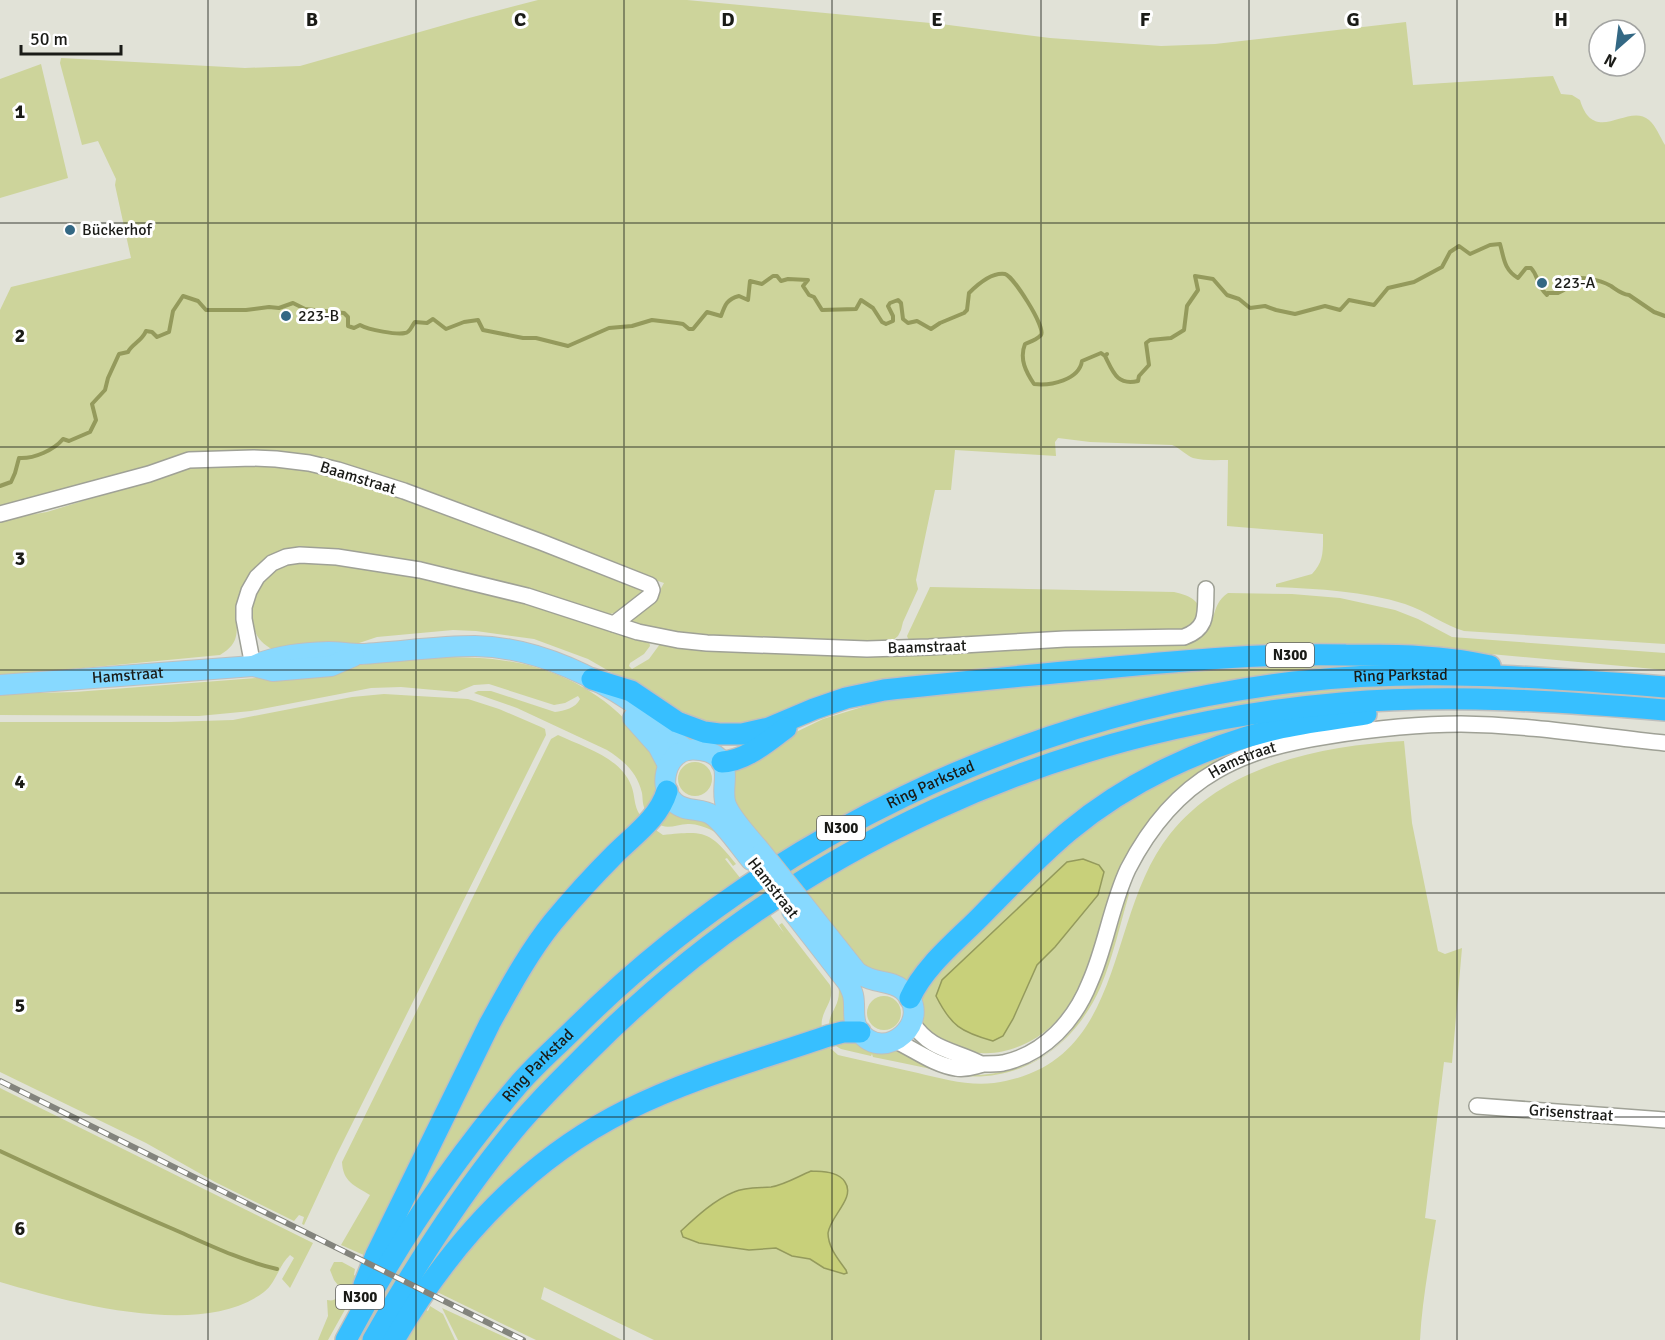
<svg xmlns="http://www.w3.org/2000/svg" width="1665" height="1340" font-family="Signika,sans-serif">
<style>
.green{fill:#cdd49b;fill-rule:evenodd}
.water{fill:#c8d07a;stroke:#949a5c;stroke-width:1.5}
.lines{fill:none;stroke-linecap:round;stroke-linejoin:round}
.stream{stroke:#949a5c;stroke-width:4}
.minor-casing{stroke:#9fa196;stroke-width:18}
.major-casing{stroke:#bfbfbe;stroke-width:22}
.highway-casing{stroke:#bfbfbe;stroke-width:24}
.minor{stroke:#fff;stroke-width:15}
.major{stroke:#87d9ff;stroke-width:20}
.highway{stroke:#37bfff;stroke-width:21}
.rail-casing{stroke:#83847d;stroke-width:6}
.rail{stroke:#fff;stroke-width:4;stroke-dasharray:11;stroke-linecap:butt}
.major-bridge-casing{stroke:#bfbfbe;stroke-width:22;stroke-linecap:butt}
.major-bridge{stroke:#87d9ff;stroke-width:20}
.grid{fill:none;stroke:#1a1b17;stroke-width:1.5;stroke-opacity:0.55}
.poi-dot{fill:#336884;stroke:#fff;stroke-width:2}
.labels{text-anchor:middle;dominant-baseline:central;stroke-width:6;stroke-linejoin:round;paint-order:stroke}
.shield{fill:#fff;stroke:#5f5f5d;stroke-width:1.5}
.shield-label{font-size:15px;font-weight:bold;fill:#1a1b17}
.poi-label{font-size:16px;fill:#1a1b17;stroke:#fff;text-anchor:start}
.street-label{font-size:16px;fill:#1a1b17;stroke:#fff}
.grid-label{font-size:20px;text-anchor:middle;font-weight:bold;fill:#1a1b17;stroke:#fff;stroke-width:6;stroke-linejoin:round;paint-order:stroke}
</style>
<rect width="100%" height="100%" fill="#e1e2d7"/>
<!-- green -->
<path class="green" d="M538 0H687L941 24 1050 38 1161 46 1215 44 1406 22 1413 85 1553 76 1561 94 1572 95 1580 100C1594 147 1628 102 1649 120 1656 126 1660 137 1665 145V644L1464 631C1444 625 1426 611 1405 604 1364 591 1319 589 1276 587V584L1312 574C1324 562 1323 550 1323 534L1227 526 1228 460C1217 460 1204 461 1193 458 1187 456 1180 448 1172 445L1090 442 1058 438 1055 442 1056 456 955 450 951 490H935L916 580 918 589 903 622 901 630 898 636 890 643 704 637 649 628 629 620 654 601 664 583 263 451 228 450 167 460 119 476 0 507V310L11 287 131 258 115 185 116 179 98 141 82 145 60 63 61 58 245 68 300 66 469 18Z
M41 64 68 178 0 198V79Z
M253 462 331 472 634 581 643 594 617 612 607 615 448 570 266 559C249 572 241 589 238 611 235 631 242 642 220 655L0 676V520L47 512 199 465Z
M305 562C423 567 537 605 649 641L650 646 644 654 630 663 629 666 632 669 649 659 660 644 1194 640C1220 627 1208 606 1228 593L1292 594 1340 598 1395 610 1418 619 1452 637 1665 653V670L1468 652 970 676 773 722 708 728 588 659 534 639 476 631 453 630 377 637 347 647 274 650C245 638 246 599 266 578 277 567 290 564 305 562Z
M930 587 1174 592C1182 594 1191 596 1196 602 1204 613 1194 625 1184 629L909 641 907 636Z
M439 657C472 657 503 658 535 667 579 679 620 707 647 745 650 750 658 757 659 764 662 783 655 795 646 811 642 805 643 799 642 793 637 772 624 761 607 750L517 708 474 693 478 691H491L555 712C564 711 576 708 580 699L578 696 565 703 554 705 489 684 474 685 457 692 401 687 371 688 251 711 199 716 0 715V694L75 692 269 677 348 666Z
M1452 663 1172 695 776 857 735 811 731 770 790 735 823 719 872 704 906 698 1056 684 1156 667Z
M1526 682 1665 694V704L1248 708 915 810 605 1023 368 1340H353L379 1291 476 1149 562 1050 679 945 842 835 1043 744 1223 700 1341 686Z
M384 694 468 699 499 709 541 727 545 729 546 735 336 1156 304 1225 302 1224 304 1217 299 1215 294 1221 215 1182 146 1143 0 1072V722H169L233 720 352 697Z
M1259 720 1137 780 909 985 866 971 801 888 923 822 1079 761Z
M558 735C583 747 620 757 631 785 636 797 633 810 644 819L547 924 366 1256 341 1245 370 1195C354 1185 343 1182 342 1162L551 739Z
M1275 739C1223 757 1183 778 1148 822 1138 835 1129 850 1122 865 1097 926 1090 1018 1020 1046 1007 1051 995 1054 981 1053 970 1053 940 1046 934 1038 930 1034 924 1029 922 1024 918 1014 920 999 922 988L1054 851 1172 769ZM1067 862 1098 895 1055 947 1037 965 1013 1020 1003 1036 936 996 942 980Z
M1404 741 1412 823 1438 951 1445 954 1462 948 1452 1063 1444 1062 1425 1218 1436 1220C1430 1260 1422 1300 1420 1340H654L544 1287 541 1299 622 1340H536L433 1290 511 1197 589 1139 656 1103 828 1046 838 1055C864 1061 891 1067 918 1073 943 1079 968 1086 994 1083 1129 1064 1104 916 1170 834 1225 765 1320 746 1404 741Z
M678 779a17 17 0 1 1 34 0a17 17 0 1 1-34 0Z
M670 807 705 819 726 840C715 831 704 825 690 824 677 823 667 832 656 822Z
M650 826 663 835C704 831 709 830 736 864L733 866 727 858 725 859 741 879 602 992 381 1262 494 1024 540 948Z
M1127 893 1129 894C1120 925 1113 957 1101 986 1076 1043 1026 1082 962 1076 952 1075 942 1072 931 1069 912 1065 893 1061 873 1057L872 1054 871 1056 841 1049 836 1046 833 1038C854 1042 876 1043 896 1049 919 1057 941 1069 965 1074 979 1077 996 1073 1010 1070 1090 1051 1107 960 1127 893Z
M767 911 784 933 779 925 782 923 830 985C836 1002 819 1011 822 1028L602 1120 423 1282 417 1278 513 1144 629 1019Z
M843 983 848 1024 830 1030C825 1013 843 1008 838 984Z
M867 1013a17 17 0 1 1 34 0a17 17 0 1 1-34 0Z
M0 1088 313 1243 290 1288 282 1279 294 1258 290 1255C279 1265 276 1283 264 1292 201 1340 69 1302 0 1282Z
M334 1262H342L355 1269 354 1275 362 1279 328 1340H318L328 1316 327 1300C336 1302 338 1297 341 1289L334 1280 330 1270Z
M430 1306 443 1314 455 1340H401L421 1307 428 1311Z
M442 1308 511 1340H458Z"/>
<!-- water -->
<path class="water" d="M1083 859 1099 865 1104 872 1098 895 1055 947 1037 965 1013 1019 1003 1036 993 1041C961 1032 951 1026 936 996L942 980 1067 862Z
M811 1171C823 1172 838 1171 845 1182 856 1198 830 1216 828 1233 828 1247 838 1259 846 1270L847 1273 844 1274 824 1268 810 1259 792 1256 776 1248 749 1250 699 1243 683 1237 681 1231C696 1217 714 1200 734 1192 745 1187 759 1188 771 1187 784 1185 799 1176 811 1171Z"/>
<g class="lines">
<!-- stream -->
<path class="stream" d="M0 486 11 482 15 473 19 458C34 459 54 450 63 439L69 441 90 432 96 420 92 404 105 390 108 378 119 354 128 352C132 344 142 341 146 331L152 332 157 337 169 332 173 311 183 296 198 301 206 310H246L269 307 279 308 293 303 305 309 344 313 348 317V326L354 328 360 325C369 330 397 335 405 333 410 333 412 325 415 322L427 323 433 319 446 329 464 322 478 320 483 330 523 338H536L568 346 609 328 632 326 652 320 677 323 683 324 689 329H693L707 312 721 316C725 305 727 299 739 296L748 300 750 281 762 284 773 276H777L781 281 788 279 808 280 803 286 809 295 814 297 822 310 856 309 861 300 873 308 882 322 886 324 893 321V316L888 306 890 303 898 300 901 303 903 319 908 323 917 321 931 329 940 323 964 313 967 310 969 293C977 285 992 272 1005 274 1013 276 1046 327 1041 335 1038 339 1030 342 1025 344 1019 359 1026 372 1034 384 1051 386 1079 380 1082 361L1101 353 1105 356 1107 354 1105 356C1113 372 1117 386 1138 381L1139 376 1149 365 1146 343 1150 340 1171 338 1184 330 1187 306 1198 290 1195 276 1213 279 1227 295 1239 299 1250 308 1265 306 1276 310 1295 314 1325 306 1340 310 1349 300 1374 305 1388 288 1414 282 1442 267 1450 252 1459 246 1470 254 1490 245 1500 244C1504 258 1504 270 1518 278L1526 268H1531C1540 278 1535 284 1547 295V293H1558L1564 290 1568 280C1581 275 1600 280 1611 286 1617 290 1621 294 1629 295L1654 312 1665 316
M0 1151C58 1178 115 1204 173 1229 207 1244 242 1261 277 1269"/>
<!-- minor casing -->
<g class="minor-casing">
<g id="minor">
<path d="M0 514 149 474 189 460 253 458 276 459 309 463 338 470 404 491 541 542 650 585 652 590 650 596 614 624"/>
<path d="M253 666 244 619V607L249 591 257 577 272 563 286 557 300 555 337 557 420 570 527 596 638 632 678 640 707 643 867 649 929 647 1065 639 1184 637C1209 628 1205 612 1206 589"/>
<path d="M912 1022C930 1051 955 1050 981 1064"/>
<path id="s1" d="M896 1041C915 1050 935 1065 956 1068 967 1070 974 1066 984 1064 990 1064 997 1064 1003 1063 1045 1054 1075 1020 1090 982 1106 946 1111 905 1128 869 1148 830 1176 794 1216 771 1250 751 1289 742 1328 736 1372 729 1417 724 1461 724 1529 725 1597 736 1665 743"/>
<path d="M1477 1106 1665 1120"/>
</g>
</g>
<!-- major casing -->
<g class="major-casing">
<g id="major">
<path d="M253 666C277 655 303 653 329 652 339 652 350 654 361 654 399 652 436 646 475 646 531 647 586 672 632 702 653 716 666 737 687 750"/>
<path id="s2" d="M0 685 253 666 273 671 331 666 354 656"/>
<path d="M633 718 658 746 668 765"/>
<path d="M751 860C741 848 724 823 712 815 701 807 685 813 674 802 658 787 665 756 687 750 694 749 702 750 709 752 736 763 719 786 726 805 732 820 751 839 762 853"/>
<path d="M792 911 848 983C850 987 852 991 853 995 856 1008 851 1020 859 1031 885 1066 936 1019 903 990 890 979 874 985 857 972L803 904"/>
</g>
</g>
<!-- highway casing -->
<g class="highway-casing">
<g id="highway">
<path d="M592 679 631 691 677 722 704 732 719 734H742L769 728 814 709 846 698 884 690C955 682 1025 676 1096 669 1180 661 1262 653 1346 655 1394 655 1442 655 1490 666"/>
<path d="M722 762C746 761 768 741 786 728"/>
<path d="M910 998C925 965 959 939 984 913 1012 885 1039 856 1069 831 1128 782 1202 747 1276 729 1306 722 1336 719 1366 714"/>
<path d="M364 1285 376 1255 490 1023C509 989 528 953 553 922 573 898 593 876 615 854 634 835 659 818 667 791"/>
<path id="s3" d="M346 1340C394 1249 451 1163 518 1085 535 1065 555 1048 574 1029 766 838 1025 714 1294 682 1418 668 1541 677 1665 687"/>
<path d="M373 1340C412 1271 455 1203 505 1141 530 1109 560 1080 589 1051 791 848 1057 727 1342 703 1449 694 1558 701 1665 710"/>
<path d="M394 1340C450 1244 526 1160 627 1110 691 1078 761 1059 828 1036L843 1032H860"/>
</g>
</g>
<!-- minor -->
<use href="#minor" class="minor"/>
<!-- major -->
<use href="#major" class="major"/>
<!-- highway -->
<use href="#highway" class="highway"/>
<!-- rail casing -->
<g class="rail-casing">
<path id="rail" d="M0 1081 523 1340"/>
</g>
<!-- rail -->
<use href="#rail" class="rail"/>
<!-- major-bridge casing -->
<g class="major-bridge-casing">
<path id="major-bridge" d="M762 853 803 904"/>
</g>
<!-- major-bridge -->
<use href="#major-bridge" class="major-bridge"/>
</g>
<!-- grid -->
<path class="grid" d="M208 0V1340M416 0V1340M624 0V1340M832 0V1340M1041 0V1340M1249 0V1340M1457 0V1340M0 223H1665M0 447H1665M0 670H1665M0 893H1665M0 1117H1665"/>
<!-- markers -->
<g class="poi-dot">
<circle cx="70" cy="230" r="6"/>
<circle cx="1542" cy="283" r="6"/>
<circle cx="286" cy="316" r="6"/>
</g>
<g class="labels">
<!-- shield labels -->
<g class="shield">
<rect x="1266" y="643" width="48" height="24" rx="4.5"/>
<rect x="817" y="816" width="48" height="24" rx="4.5"/>
<rect x="336" y="1285" width="48" height="24" rx="4.5"/>
</g>
<g class="shield-label">
<text x="1290" y="655">N300</text>
<text x="841" y="828">N300</text>
<text x="360" y="1297">N300</text>
</g>
<!-- poi labels -->
<g class="poi-label">
<text x="82" y="230">Bückerhof</text>
<text x="1554" y="283">223-A</text>
<text x="298" y="316">223-B</text>
</g>
<!-- street labels -->
<g class="street-label">
<text transform="translate(358 478) rotate(17)">Baamstraat</text>
<text transform="translate(927 647) rotate(-2)">Baamstraat</text>
<text stroke="none"><textPath href="#s3" startOffset="1308">Ring Parkstad</textPath></text>
<text stroke="none"><textPath href="#s2" startOffset="128">Hamstraat</textPath></text>
<text stroke="none"><textPath href="#s1" startOffset="519">Hamstraat</textPath></text>
<text stroke="none"><textPath href="#s3" startOffset="822">Ring Parkstad</textPath></text>
<text transform="translate(773 888) rotate(52)">Hamstraat</text>
<text stroke="none"><textPath href="#s3" startOffset="336">Ring Parkstad</textPath></text>
<text transform="translate(1571 1113) rotate(4)">Grisenstraat</text>
</g>
</g>
<g class="grid-label">
<text x="312" y="26">B</text>
<text x="520" y="26">C</text>
<text x="728" y="26">D</text>
<text x="937" y="26">E</text>
<text x="1145" y="26">F</text>
<text x="1353" y="26">G</text>
<text x="1561" y="26">H</text>
<text x="20" y="118">1</text>
<text x="20" y="342">2</text>
<text x="20" y="565">3</text>
<text x="20" y="788">4</text>
<text x="20" y="1012">5</text>
<text x="20" y="1235">6</text>
</g>
<!-- north arrow -->
<g transform="translate(1617 48) rotate(208)"><circle r="28" fill="#ffffff" stroke="#a3a4a2" stroke-width="1.5"/>
<path d="M0-4.5L10 22L0 15L-10 22Z" fill="#336884"/>
<text y="-9" font-size="16" font-weight="bold" text-anchor="middle" fill="#1a1b17">N</text>
</g>
<!-- scale -->
<path d="M21 45v9h100v-9" fill="none" stroke="#1a1b17" stroke-width="3"/>
<text x="30" y="45" font-size="18" fill="#1a1b17" stroke="#ffffff" stroke-width="4.5" paint-order="stroke">50 m</text>
</svg>
